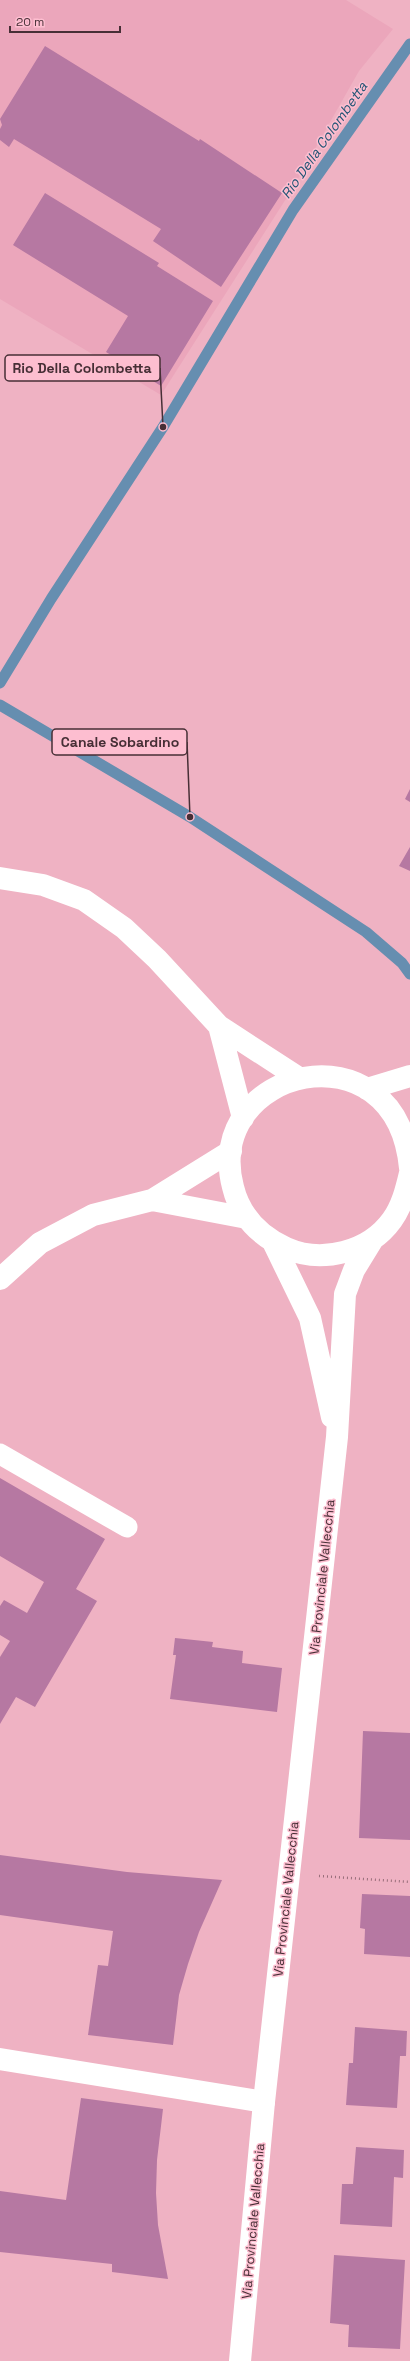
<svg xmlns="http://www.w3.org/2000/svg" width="410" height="2361" font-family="'Space Grotesk',sans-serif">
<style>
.built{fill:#eba6bb}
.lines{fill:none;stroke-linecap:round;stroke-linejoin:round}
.stream{stroke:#668eb0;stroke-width:11}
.building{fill:#b678a2}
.path{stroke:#986e7a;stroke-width:2.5;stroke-dasharray:1 3;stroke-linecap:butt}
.lane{stroke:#fff;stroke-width:21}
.street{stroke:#fff;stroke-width:22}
.secondary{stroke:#fff;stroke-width:22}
.labels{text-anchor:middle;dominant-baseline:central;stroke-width:3;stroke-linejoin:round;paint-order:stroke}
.street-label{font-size:13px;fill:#472f36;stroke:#fdbed0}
.water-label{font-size:14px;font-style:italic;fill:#235575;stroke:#fdbed0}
.leader{fill:none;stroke:#472f36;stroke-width:1.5}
.callout-dot{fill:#472f36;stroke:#fdbed0;stroke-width:1.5}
.callout{fill:#fdbed0;stroke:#472f36;stroke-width:1.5}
.callout-label{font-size:14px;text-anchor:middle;font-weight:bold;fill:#472f36}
</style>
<rect width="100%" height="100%" fill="#efb2c3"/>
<!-- built -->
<path class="built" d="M0 0H346L393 29 359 71 291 191 161 395 0 299Z"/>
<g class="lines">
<!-- stream -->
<path class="stream" d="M0 683 51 599 163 427 293 210 410 44
M0 705 190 817 366 932 402 963 410 974"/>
</g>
<!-- building -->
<path class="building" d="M45 46 199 141 200 139 282 193 221 287 153 241 161 229 14 139 9 147 0 140V129L2 125 0 119Z
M45 193 159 263 157 266 213 301 161 386 106 352 128 316 13 245Z
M410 789V802L405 799Z
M410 847V871L399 866Z
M0 1478 105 1539 76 1589 97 1601 35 1707 16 1697 0 1724V1657L10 1641 0 1635V1606L4 1600 27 1613 44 1582 0 1556Z
M175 1638 213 1642 212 1647 243 1651 242 1663 282 1668 277 1712 170 1699 176 1655H173Z
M363 1731 410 1733V1840L359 1838Z
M0 1855 127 1872 222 1880 199 1932 188 1964 179 1995 173 2045 88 2035 98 1965 108 1966 113 1931 0 1915Z
M362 1894 410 1896V1957L364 1954 365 1929 360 1928Z
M355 2027 407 2031 406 2056H400L397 2108 346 2105 349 2063H353Z
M81 2098 163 2109 157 2160 156 2193 158 2225 168 2279 112 2272V2264L0 2252V2191L66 2200Z
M356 2147 404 2150 403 2178 394 2177 392 2227 340 2224 342 2184H353Z
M334 2255 405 2260 400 2349 348 2347 349 2325 330 2323Z"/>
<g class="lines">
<!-- path -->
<path class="path" d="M319 1876 410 1882"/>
<!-- lane -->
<path class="lane" d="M0 1454 127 1527"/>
<!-- street -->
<path class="street" d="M152 1200 247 1218
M0 1279 40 1243 93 1215 152 1200 231 1151
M0 2059 264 2102"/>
<!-- secondary -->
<path class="secondary" d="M0 878 43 885 84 900 124 928 157 959 219 1026 299 1078
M219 1026 243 1118
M367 1089 410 1076
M410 1168C396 1021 202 1068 233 1187 240 1216 260 1236 286 1248 322 1264 369 1252 392 1220 402 1206 406 1190 410 1173
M273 1242 310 1318 332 1417
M240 2361 264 2102 337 1437 345 1294 354 1270 373 1239"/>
</g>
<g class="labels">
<!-- street labels -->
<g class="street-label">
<text transform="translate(322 1577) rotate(-84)">Via Provinciale Vallecchia</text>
<text transform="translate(286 1899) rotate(-84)">Via Provinciale Vallecchia</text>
<text transform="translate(253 2221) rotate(-85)">Via Provinciale Vallecchia</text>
</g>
<!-- water labels -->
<g class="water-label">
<text transform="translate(324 140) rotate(-55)">Rio Della Colombetta</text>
</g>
</g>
<!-- callouts -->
<path class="leader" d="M163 427L160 368M190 817L187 742"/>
<g class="callout-dot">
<circle cx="163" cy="427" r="4"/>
<circle cx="190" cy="817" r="4"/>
</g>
<g class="callout">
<rect x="5" y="355" width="155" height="26" rx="4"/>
<rect x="52" y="729" width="135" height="26" rx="4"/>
</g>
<g class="callout-label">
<text x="82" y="373">Rio Della Colombetta</text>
<text x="120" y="747">Canale Sobardino</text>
</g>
<!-- scale -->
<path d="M10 26v6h110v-6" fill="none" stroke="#472f36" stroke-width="2"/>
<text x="16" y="26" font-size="12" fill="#472f36" stroke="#fdbed0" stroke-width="3" paint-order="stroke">20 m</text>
</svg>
